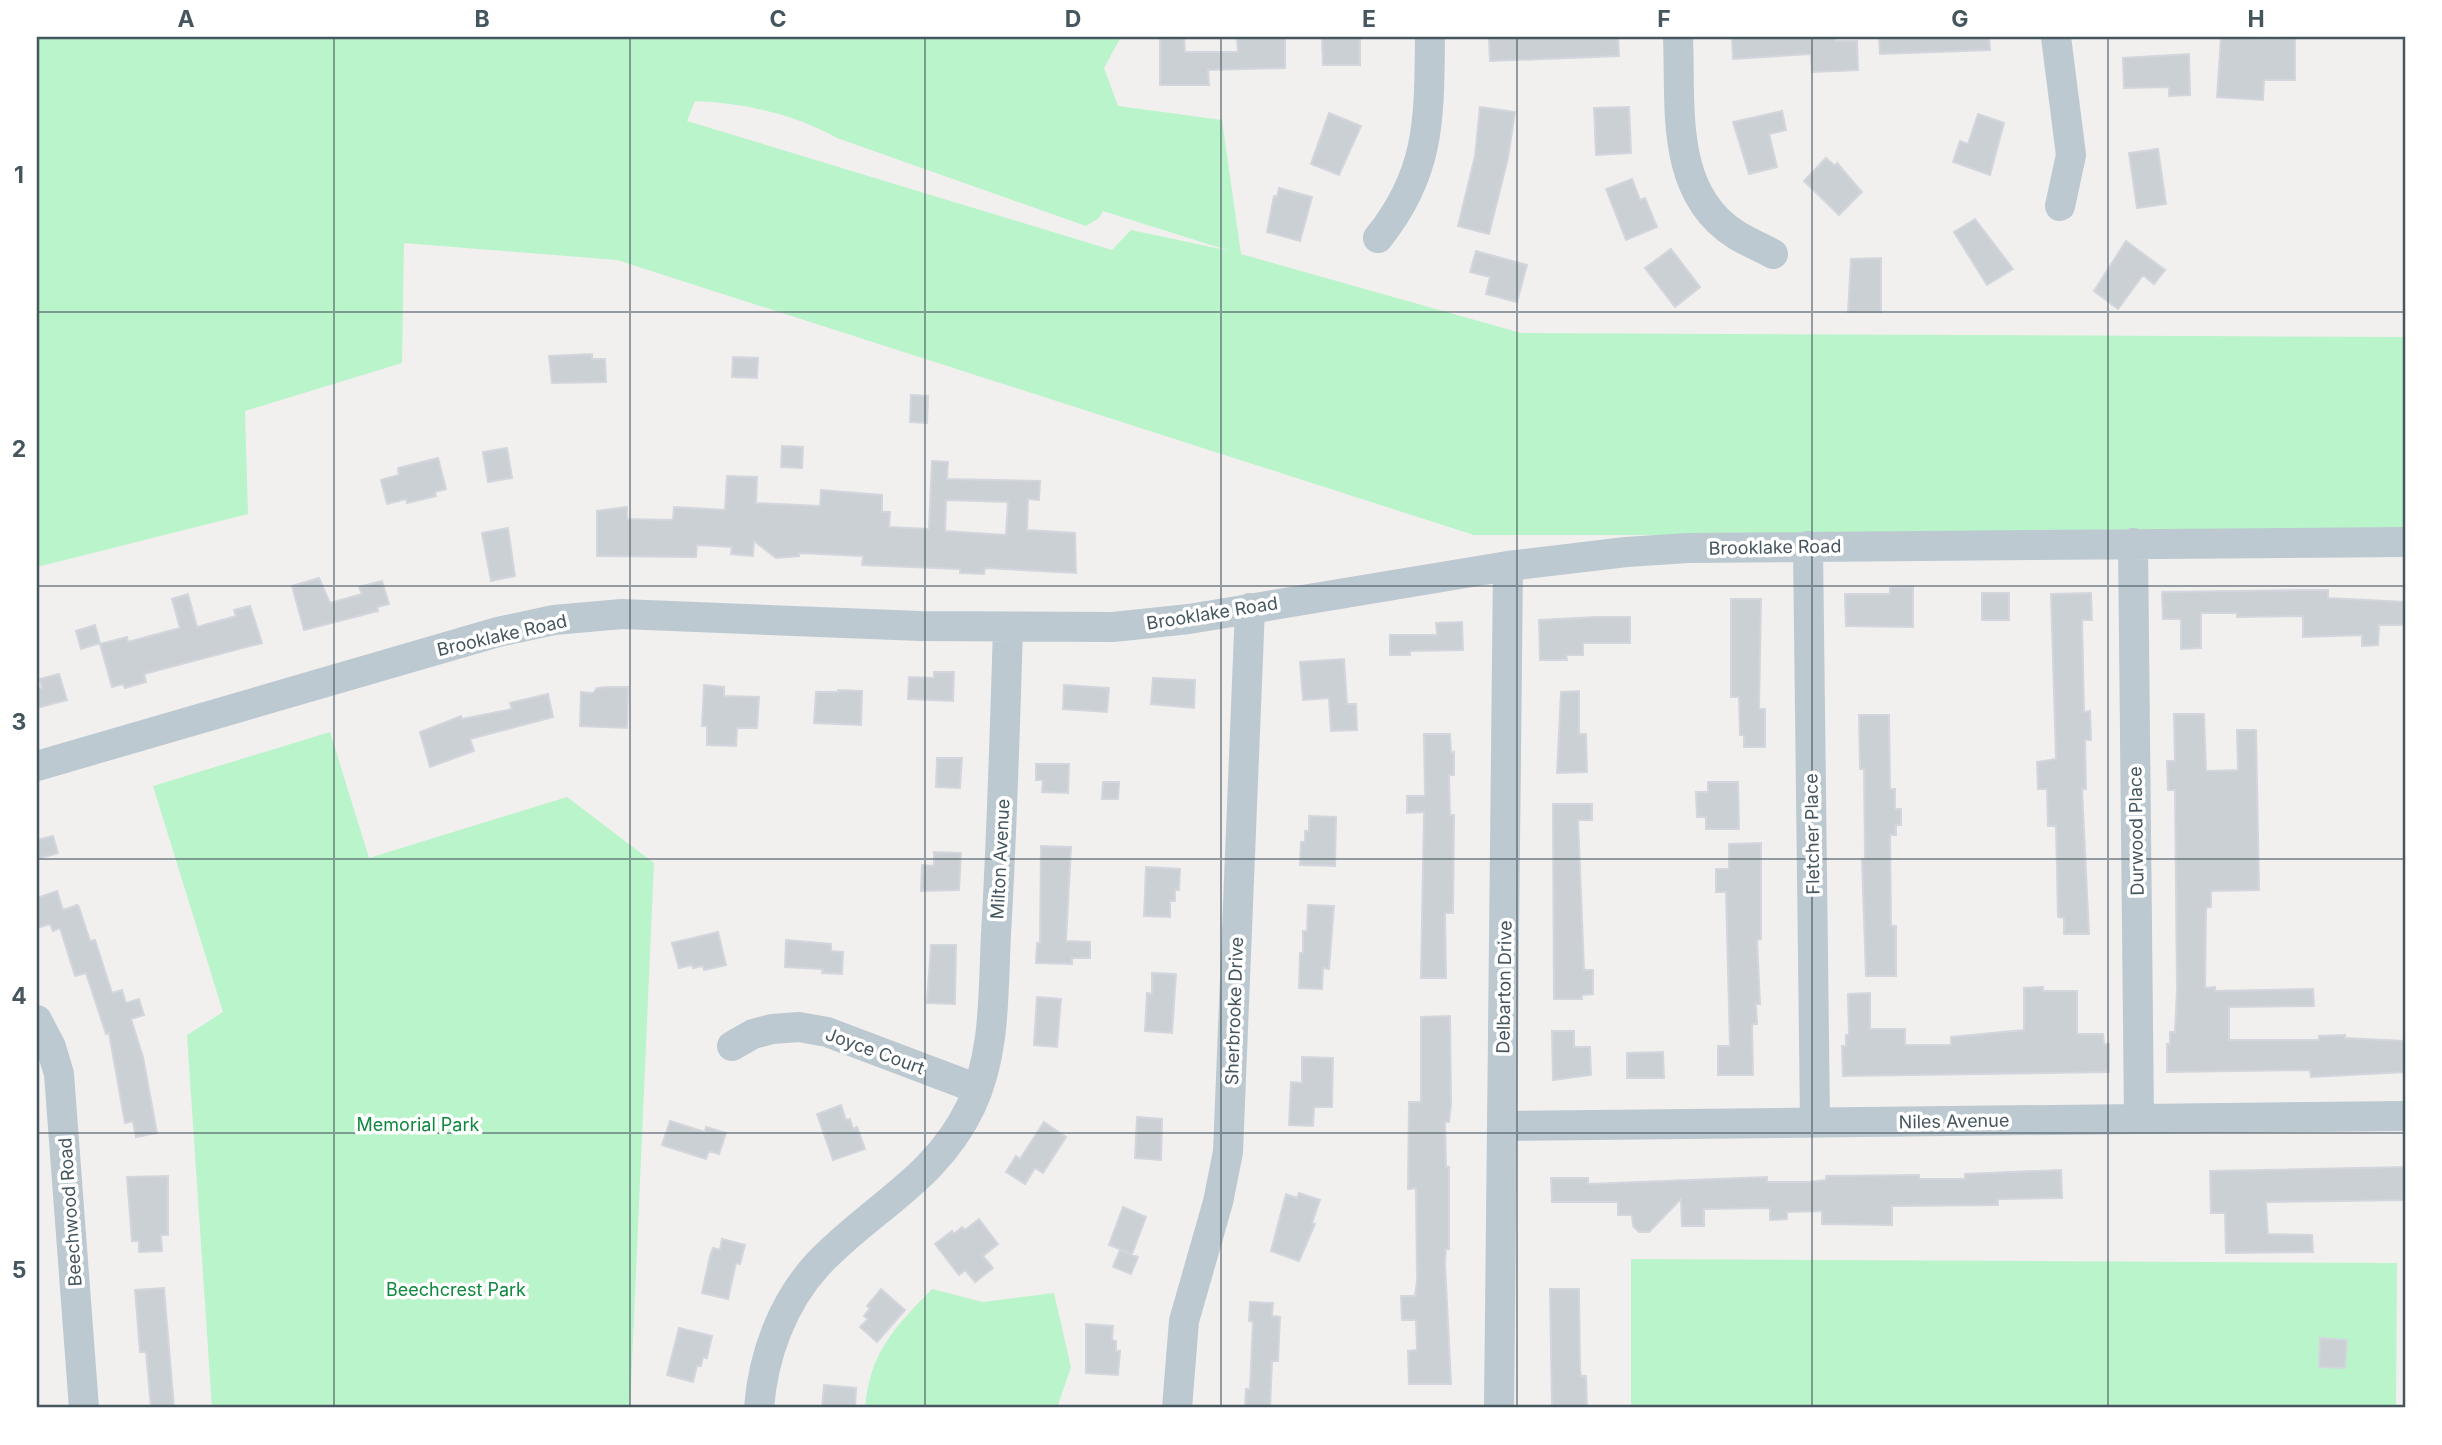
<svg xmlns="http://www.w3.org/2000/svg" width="2442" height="1445" font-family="Inter,sans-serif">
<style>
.green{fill:#baf4ca;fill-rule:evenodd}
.building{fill:#cbd0d5;stroke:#d3d6dc;stroke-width:2;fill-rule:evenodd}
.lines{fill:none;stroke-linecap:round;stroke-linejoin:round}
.minor{stroke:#bcc9d0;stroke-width:30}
.grid{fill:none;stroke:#45565f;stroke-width:2;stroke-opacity:0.55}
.labels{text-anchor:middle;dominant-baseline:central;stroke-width:7;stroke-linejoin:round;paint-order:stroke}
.street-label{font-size:18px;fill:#45565f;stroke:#fff}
.park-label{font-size:18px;fill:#0e893d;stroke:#fff}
.neatline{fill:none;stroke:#45565f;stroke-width:2.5}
.grid-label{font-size:23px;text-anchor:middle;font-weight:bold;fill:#45565f}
</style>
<rect width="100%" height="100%" fill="#f2efef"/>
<!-- green -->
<path class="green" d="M37 37H1121L1104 68 1118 106 1222 120 1241 254 1521 333 2405 337V536L1474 535 617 260 404 243 402 363 245 411 248 514 37 567ZM695 101C744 103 795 114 837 138L1086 226 1099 218 1103 211 1230 251 1131 230 1112 250 687 121Z
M330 732 369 858 567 797 654 863 630 1408H212L187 1035 223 1012 153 786Z
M1631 1259 2397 1263 2396 1408H1631Z
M932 1289 983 1302 1054 1293 1071 1367 1057 1408H865C870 1352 894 1328 932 1289Z"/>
<!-- building -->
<path class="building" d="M1160 37H1184L1185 52H1238L1237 37H1285V68L1208 70 1209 85H1160Z
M1489 37H1618L1619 56 1490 61Z
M1732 37H1835V41H1857L1858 70 1812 72 1811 54 1733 59Z
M1879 37H1989L1990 50 1880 54Z
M2221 37 2275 39V37H2295V80H2264L2263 100 2217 97Z
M1322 38H1360V65H1323Z
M2189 54 2190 95 2169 96V87L2124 88 2123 58Z
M1480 107 1515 112 1508 158 1489 234 1458 226 1475 156Z
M1629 107 1631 153 1596 155 1594 108Z
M1782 111 1786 130 1769 134 1777 167 1749 174 1733 122Z
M1329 113 1361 126 1339 175 1311 164Z
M1978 114 2004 123 1990 175 1953 162 1960 141 1968 144Z
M2158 149 2166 204 2137 208 2129 153Z
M1826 158 1835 166 1837 163 1862 192 1839 215 1804 181Z
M1632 179 1640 200 1645 198 1657 227 1626 240 1606 189Z
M1279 188 1312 197 1300 241 1267 232 1274 196 1277 197Z
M1975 219 2013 269 1987 285 1954 232Z
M2126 241 2165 270 2154 284 2143 275 2118 309 2094 291Z
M1671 249 1700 287 1675 307 1645 268Z
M1476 251 1527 265 1517 302 1486 294 1490 277 1470 272Z
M1881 258V312H1848L1851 259Z
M592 354V359H605L606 382 552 383 549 356Z
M733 357 758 358 757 378 732 377Z
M911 395 928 396 927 423 910 422Z
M782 446 803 447 802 468 781 467Z
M507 448 512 478 488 482 483 452Z
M438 458 446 489 435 492 436 496 407 503 406 499 387 504 381 480 399 475 398 468Z
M932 461 948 462 947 479 1040 481 1039 500 1028 499 1027 530 1075 533 1076 573 985 568 984 574 960 573V569L862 565 863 556 799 553V556L776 558 754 541 753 556 731 554 732 547 697 545 696 557 597 556V511L627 507V519L673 520 674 507 725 510 727 476 757 477 756 503 820 506 821 490 882 495V512H890L889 527 929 529ZM946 500 1008 502 1006 535 945 531Z
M508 528 515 576 491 581 482 533Z
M319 578 330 603 362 594 359 587 382 581 389 604 377 607 378 611 304 630 292 586Z
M1913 587V627L1846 626 1845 594H1890V588Z
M2301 590H2328V598L2405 602V625H2379L2378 645 2362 646V635L2303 637V616L2237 617V613H2201V648L2181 649V619H2163L2162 592Z
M1982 593H2009V620H1982Z
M2091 593 2092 620H2082L2084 712 2090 711 2091 740H2085L2086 789H2082L2089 934H2064V918L2058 917 2056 826H2048L2047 789H2038L2037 762 2056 759 2051 594Z
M188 594 197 627 236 616 234 610 250 606 262 643 144 674 146 682 125 688 123 684 112 687 100 644 127 637 128 642 180 628 172 599Z
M1731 599H1761L1759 709H1765V747H1744V735H1740L1739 697H1731Z
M1596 617H1630V643H1583V655H1566L1567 660H1540L1539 620Z
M1462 622 1463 650 1410 651V655H1390V635H1437L1436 623Z
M95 625 100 643 81 649 76 631Z
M1344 659 1347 704H1356L1357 730 1331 731 1329 698 1303 700 1300 662Z
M934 672H954L953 701 908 699 909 677 934 678Z
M59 674 67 700 37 708V689L42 688 40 679Z
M1153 678 1195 680 1194 708 1151 704Z
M704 685 724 687V696L759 697 757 728H737L736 746 707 745V726H702Z
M1064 685 1109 688 1107 712 1063 709Z
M607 687H628L627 728 580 726 581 692 593 693 597 688Z
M838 690 862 691 861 725 814 723 816 692H838Z
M1579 691V734H1586L1587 772 1557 773 1561 692Z
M548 694 553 717 470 739 474 751 430 767 420 732 461 716 462 719 512 709 510 703Z
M2174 714H2204L2206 771 2238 770 2237 730H2256L2259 890 2211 891V907L2206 908 2205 988 2215 987V991L2313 989 2314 1006 2229 1007V1040H2319V1036L2345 1035V1038L2405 1041V1072L2311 1077 2310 1070 2167 1072V1044H2170V1032H2175L2177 990 2175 790H2168L2167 761H2175Z
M1859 715H1889L1890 789H1895V809H1901V825H1896V835H1890L1891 926H1896V976H1866L1862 859H1865L1864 769H1860Z
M1424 734H1450L1451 753 1454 752V775H1449L1450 815H1454L1453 913H1445L1446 978H1421L1424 812 1407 813V796H1425Z
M937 758H962L960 788 936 787Z
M1036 764H1069L1068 793 1042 792 1043 780H1036Z
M1103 782H1119L1118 799H1102Z
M1708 782H1738L1739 829H1706V817H1697L1696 792H1708Z
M1553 804H1592V820H1578L1584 970H1593V994L1582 995V999H1554Z
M1309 816 1336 817 1335 866 1300 865 1301 842H1305V831H1309Z
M53 836 58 853 37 859V840Z
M1761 843V939L1757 940 1760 1004H1756L1757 1024H1752L1753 1075H1718V1046H1730L1726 892H1716V869H1729V844Z
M1041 846 1071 847 1066 941 1090 942V958H1072V964L1036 963 1037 943H1040Z
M934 852 961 853 959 890 921 891 922 865 934 866Z
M1146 867 1180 869 1179 890H1175V901H1170V917L1144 916Z
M57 891 63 910 77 905 79 907 90 941 95 940 112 993 122 990 126 1003 139 999 144 1015 131 1019 143 1057 157 1133 136 1137 133 1121 125 1123 109 1033 106 1034 86 973 75 976 60 928 53 931 50 924 37 928V898Z
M1308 905 1334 906 1329 969 1323 968 1322 989 1299 988 1300 953H1303V931H1307Z
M718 932 726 965 704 970 703 966 693 968 692 965 679 968 672 943Z
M786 940 831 944V951L843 952 842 974 822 973 823 969 785 967Z
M931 945H956L955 1004 927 1003Z
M1152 973 1176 974 1172 1033 1145 1031 1147 993 1152 994Z
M2043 987V991H2077V1034H2103L2104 1044H2109V1072L1843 1076 1842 1046H1846V1035H1849L1848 994 1870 993V1029H1905V1045H1951V1037L2024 1030V988Z
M1037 997 1061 999 1057 1047 1034 1045Z
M1450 1016 1451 1104 1449 1122H1445L1446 1167H1449V1249H1446L1445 1263 1451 1384H1409L1408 1351 1417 1350 1416 1320H1402L1401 1296H1415L1417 1281 1416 1188 1408 1189 1409 1102H1421V1017Z
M1552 1031H1574V1047H1590L1591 1075 1553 1080Z
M1663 1052 1664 1078H1627V1053Z
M1302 1057 1333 1058 1332 1107H1314L1313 1126 1289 1125 1291 1082 1302 1083Z
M841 1105 846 1120 850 1119 853 1129 857 1127 865 1149 833 1160 817 1114Z
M1137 1117 1162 1119 1161 1160 1135 1158Z
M670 1121 705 1132 706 1127 726 1133 719 1154 709 1151 706 1159 662 1145Z
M1044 1122 1066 1137 1043 1173 1035 1168 1025 1184 1006 1172 1016 1156 1020 1159Z
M2405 1167V1200L2266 1202 2268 1234 2312 1235 2313 1252 2226 1253 2225 1213H2211L2210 1171Z
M2061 1170 2062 1198 1998 1199V1205L1892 1206V1225L1822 1224V1211L1787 1212V1219L1770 1220V1208L1704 1209V1226H1682L1681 1199 1649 1232H1639L1633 1226 1632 1215H1618V1202H1552L1551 1178H1588V1184L1767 1177V1182H1809L1826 1180V1176L1919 1175V1179H1965V1174Z
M168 1176V1235H161L162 1251 139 1252V1241H132L127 1177Z
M1299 1193 1320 1200 1312 1223 1315 1224 1299 1261 1271 1251 1286 1194 1297 1198Z
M1123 1207 1146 1217 1132 1254 1109 1245Z
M979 1219 998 1244 983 1256 993 1268 975 1282 965 1270 959 1275 935 1244 952 1231 954 1234 962 1227 965 1230Z
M722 1239 745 1245 740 1264 736 1263 728 1299 702 1293 710 1256 713 1248 720 1250Z
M1120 1250 1138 1257 1131 1274 1113 1267Z
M164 1288 174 1408H151L146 1352H140L135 1290Z
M881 1289 905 1310 877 1342 860 1327 868 1319 864 1316 870 1308 867 1306Z
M1550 1289H1579L1580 1369 1581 1376H1586L1587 1408H1552Z
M1250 1302 1273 1303 1272 1316 1280 1317 1278 1361H1272L1270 1408H1245L1246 1389H1250L1253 1322 1249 1321Z
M1086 1324 1113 1326 1112 1340 1116 1341V1351H1120L1118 1375 1086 1373Z
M679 1328 712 1336 707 1358 703 1357 701 1366H697L693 1382 667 1375Z
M2320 1338 2347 1340 2345 1368 2319 1367Z
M824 1385 856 1388 855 1408 822 1407Z"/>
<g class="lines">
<!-- minor -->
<path class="minor" d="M1678 37C1681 104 1669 192 1735 234 1747 242 1761 247 1773 254
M2056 37 2071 155 2060 206
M1378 238C1431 172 1429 118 1430 37
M2133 543 2139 1119
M1808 546 1815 1122
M37 766 498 632 554 620 622 614 920 626 1113 627 1189 619 1508 566 1626 552 1688 548 2405 542
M37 1020 51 1047 59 1074 84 1408
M732 1046 753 1034 772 1029 799 1027 827 1032 978 1089
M1502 1126 2405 1116
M759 1408C763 1356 782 1303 818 1264 871 1208 937 1179 971 1106 996 1053 993 992 996 934 1002 832 1005 730 1008 627
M1177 1408 1184 1321 1218 1202 1228 1152 1250 608
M1499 1408 1508 566"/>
</g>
<!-- grid -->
<path class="grid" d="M334 37V1408M630 37V1408M925 37V1408M1221 37V1408M1517 37V1408M1812 37V1408M2108 37V1408M37 312H2405M37 586H2405M37 859H2405M37 1133H2405"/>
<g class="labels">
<!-- street labels -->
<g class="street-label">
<text transform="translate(1775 547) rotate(-1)">Brooklake Road</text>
<text transform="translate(1212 613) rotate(-9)">Brooklake Road</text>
<text transform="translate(502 635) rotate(-13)">Brooklake Road</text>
<text transform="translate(2136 831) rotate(-91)">Durwood Place</text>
<text transform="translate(1812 834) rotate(-91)">Fletcher Place</text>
<text transform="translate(1000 859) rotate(-87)">Milton Avenue</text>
<text transform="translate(1504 987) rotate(-89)">Delbarton Drive</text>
<text transform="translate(1234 1011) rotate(-88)">Sherbrooke Drive</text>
<text transform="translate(875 1051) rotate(20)">Joyce Court</text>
<text transform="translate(1954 1121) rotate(-1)">Niles Avenue</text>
<text transform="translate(70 1212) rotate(-94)">Beechwood Road</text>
</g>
<!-- park labels -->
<g class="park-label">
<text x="418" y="1124">Memorial Park</text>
<text x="456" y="1289">Beechcrest Park</text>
</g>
</g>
<!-- border -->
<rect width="2442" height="1445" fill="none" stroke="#ffffff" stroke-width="77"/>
<rect x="38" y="38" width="2366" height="1368" class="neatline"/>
<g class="grid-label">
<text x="186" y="27">A</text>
<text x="482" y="27">B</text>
<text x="778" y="27">C</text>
<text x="1073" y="27">D</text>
<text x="1369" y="27">E</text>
<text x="1664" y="27">F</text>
<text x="1960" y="27">G</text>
<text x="2256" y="27">H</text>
<text x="19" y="183">1</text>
<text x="19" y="457">2</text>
<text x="19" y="730">3</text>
<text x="19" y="1004">4</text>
<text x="19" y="1278">5</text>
</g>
</svg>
